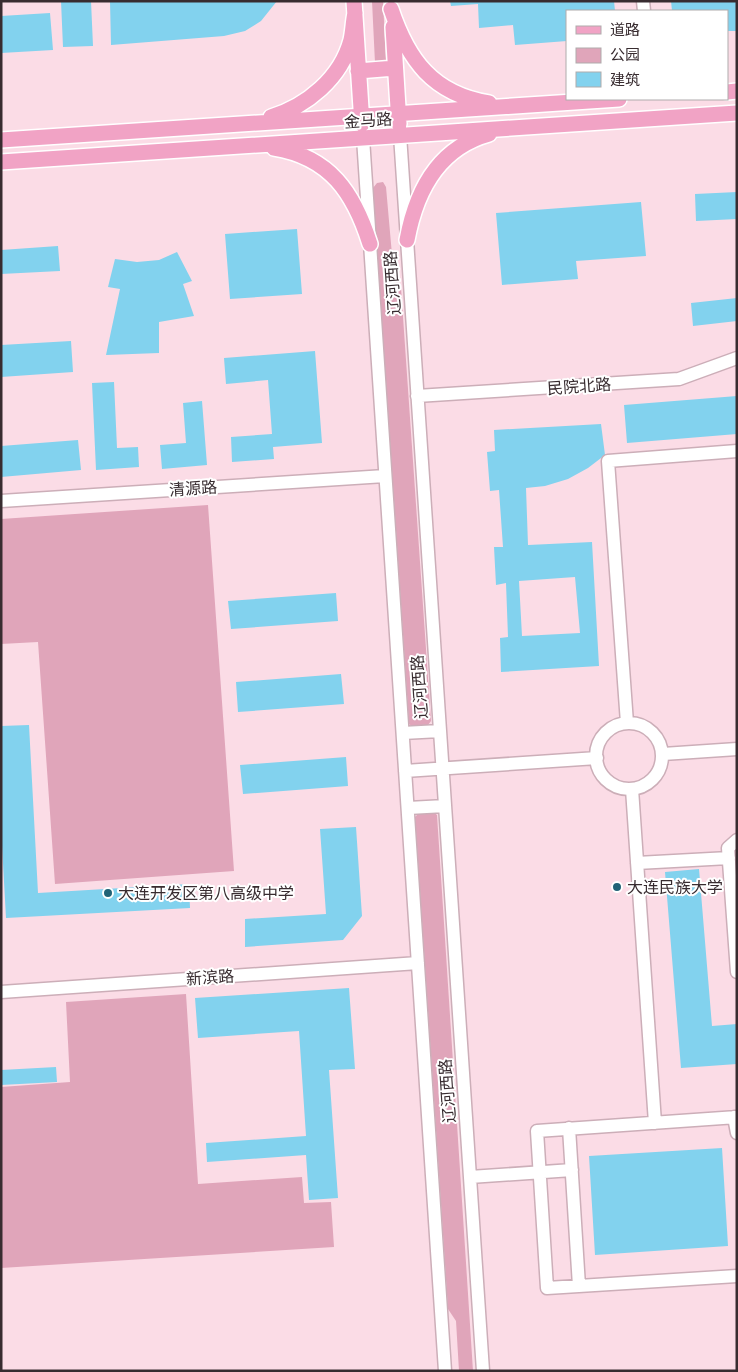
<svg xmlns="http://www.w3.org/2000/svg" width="738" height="1372" font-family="'PT Sans','Noto Sans SC',sans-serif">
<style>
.green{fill:#e0a5ba}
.building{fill:#82d2ee;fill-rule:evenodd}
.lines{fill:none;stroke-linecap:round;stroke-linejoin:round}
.minor-casing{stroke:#ccaeb8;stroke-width:15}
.major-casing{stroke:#fff;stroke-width:18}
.minor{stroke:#fff;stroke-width:12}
.major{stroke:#f1a3c5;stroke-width:15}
.poi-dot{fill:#216276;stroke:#fff;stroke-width:2}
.labels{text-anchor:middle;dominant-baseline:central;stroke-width:4;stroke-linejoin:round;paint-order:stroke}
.street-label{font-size:16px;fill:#382c30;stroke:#fff}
.poi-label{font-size:16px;fill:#382c30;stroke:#fff;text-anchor:start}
</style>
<rect width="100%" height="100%" fill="#fbdce6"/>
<!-- green -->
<path class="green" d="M372 1H383L386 62 375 63Z
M383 182 386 187 393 266 395 276 401 288 431 721 425 729 417 730 409 724 373 188 377 183Z
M208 505 234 871 55 884 38 642 1 644V519Z
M430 809 437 815 473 1371H459L456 1321 448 1309 415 817 422 810Z
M186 994 198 1184 302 1177 304 1203 331 1202 334 1247 1 1268V1087L70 1082 66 1002Z"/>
<!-- building -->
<path class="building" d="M61 1H91L93 46 63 47Z
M110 1H277L261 21 245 31 224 36 111 45Z
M450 1H614L615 11H567V41L515 45 513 25 479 28 478 4 451 6Z
M671 1H737V31H727V11H672Z
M50 13 53 50 1 53V16Z
M737 192V219L696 221 695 194Z
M641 202 646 256 576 261 578 279 502 285 496 213Z
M297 229 302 294 230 299 225 234Z
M58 246 60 271 1 274V250Z
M177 252 192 281 183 284 194 316 159 322V353L106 355 120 289 108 287 115 259 137 262 159 260Z
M737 298V321L693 326 691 303Z
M71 341 73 372 1 377V345Z
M315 351 322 443 273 447 274 459 232 462 231 437 272 434 268 380 226 384 224 358Z
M114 382 117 448 138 447 139 467 96 470 92 383Z
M737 396V434L627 443 624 405Z
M202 401 207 465 162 469 160 445 186 443 183 403Z
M601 424 605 455 588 468 568 479 545 486 526 488 528 545 592 542 599 666 501 672 500 638 508 637 506 583 496 585 494 547H503L499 490 490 491 487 452 495 451 494 430ZM575 577 580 633 522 636 519 581Z
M78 440 81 470 1 477V446Z
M336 593 338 621 231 629 228 601Z
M341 674 344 704 238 712 236 682Z
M29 725 38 893 189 884 190 908 6 918 1 827V726Z
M346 757 348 786 243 794 240 765Z
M356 827 362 916 343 940 245 947V919L326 914 320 829Z
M699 869 712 1026 737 1024V1064L681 1068 665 872Z
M349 988 355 1069 329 1070 338 1198 309 1200 306 1155 207 1162 206 1143 306 1136 299 1031 198 1038 195 998Z
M56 1067 57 1082 1 1085V1070Z
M722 1148 728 1246 595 1255 589 1156Z"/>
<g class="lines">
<!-- minor casing -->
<g class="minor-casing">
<path id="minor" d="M643 1 644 11
M400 135 483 1371
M363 138 445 1371
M417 396 679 379 737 358
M1 501 385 476
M627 723 608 461 737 451
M596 756a33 33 0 1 1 66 0a33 33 0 1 1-66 0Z
M403 733 440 731
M663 754 737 749
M405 771 597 758
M632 789 655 1123
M408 808 445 806
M737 840 728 848 737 972
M637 863 729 858
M1 992 418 963
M734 1117 737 1133
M737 1117 537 1131 547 1288 737 1276
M569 1128 579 1286
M470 1177 572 1170"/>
</g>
<!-- major casing -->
<g class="major-casing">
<path id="major" d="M354 1 362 124
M391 9C408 60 433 94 489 103
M393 27 399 124
M358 71 395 68
M727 92 737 91
M271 117C307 106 341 78 351 40 353 31 353 22 355 13
M1 140 619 99
M274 148C330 157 354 193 370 244
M1 162 737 113
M407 240C416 191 438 148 489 134"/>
</g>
<!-- minor -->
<use href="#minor" class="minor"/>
<!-- major -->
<use href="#major" class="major"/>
</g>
<!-- markers -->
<g class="poi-dot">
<circle cx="617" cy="887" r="5"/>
<circle cx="108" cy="893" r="5"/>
</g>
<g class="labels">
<!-- street labels -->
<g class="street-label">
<text transform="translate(368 120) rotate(-4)">金马路</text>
<text transform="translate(392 283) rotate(-94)">辽河西路</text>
<text transform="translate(579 386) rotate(-4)">民院北路</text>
<text transform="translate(193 488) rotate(-4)">清源路</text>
<text transform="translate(419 687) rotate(-94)">辽河西路</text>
<text transform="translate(210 977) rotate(-4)">新滨路</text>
<text transform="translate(447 1091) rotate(-94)">辽河西路</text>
</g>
<!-- poi labels -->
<g class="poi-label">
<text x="627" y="887">大连民族大学</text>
<text x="118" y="893">大连开发区第八高级中学</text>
</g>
</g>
<!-- border -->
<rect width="738" height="1372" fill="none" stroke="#382c30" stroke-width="5"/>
<!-- legend -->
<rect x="566" y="10" width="162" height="90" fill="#ffffff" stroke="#afabac"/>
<rect x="576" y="26" width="25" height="8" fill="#f1a3c5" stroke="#afabac"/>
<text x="610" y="35" font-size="15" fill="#382c30">道路</text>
<rect x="576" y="48" width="25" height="15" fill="#e0a5ba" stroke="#afabac"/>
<text x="610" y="60" font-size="15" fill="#382c30">公园</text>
<rect x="576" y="72" width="25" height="15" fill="#82d2ee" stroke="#afabac"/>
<text x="610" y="85" font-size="15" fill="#382c30">建筑</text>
</svg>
